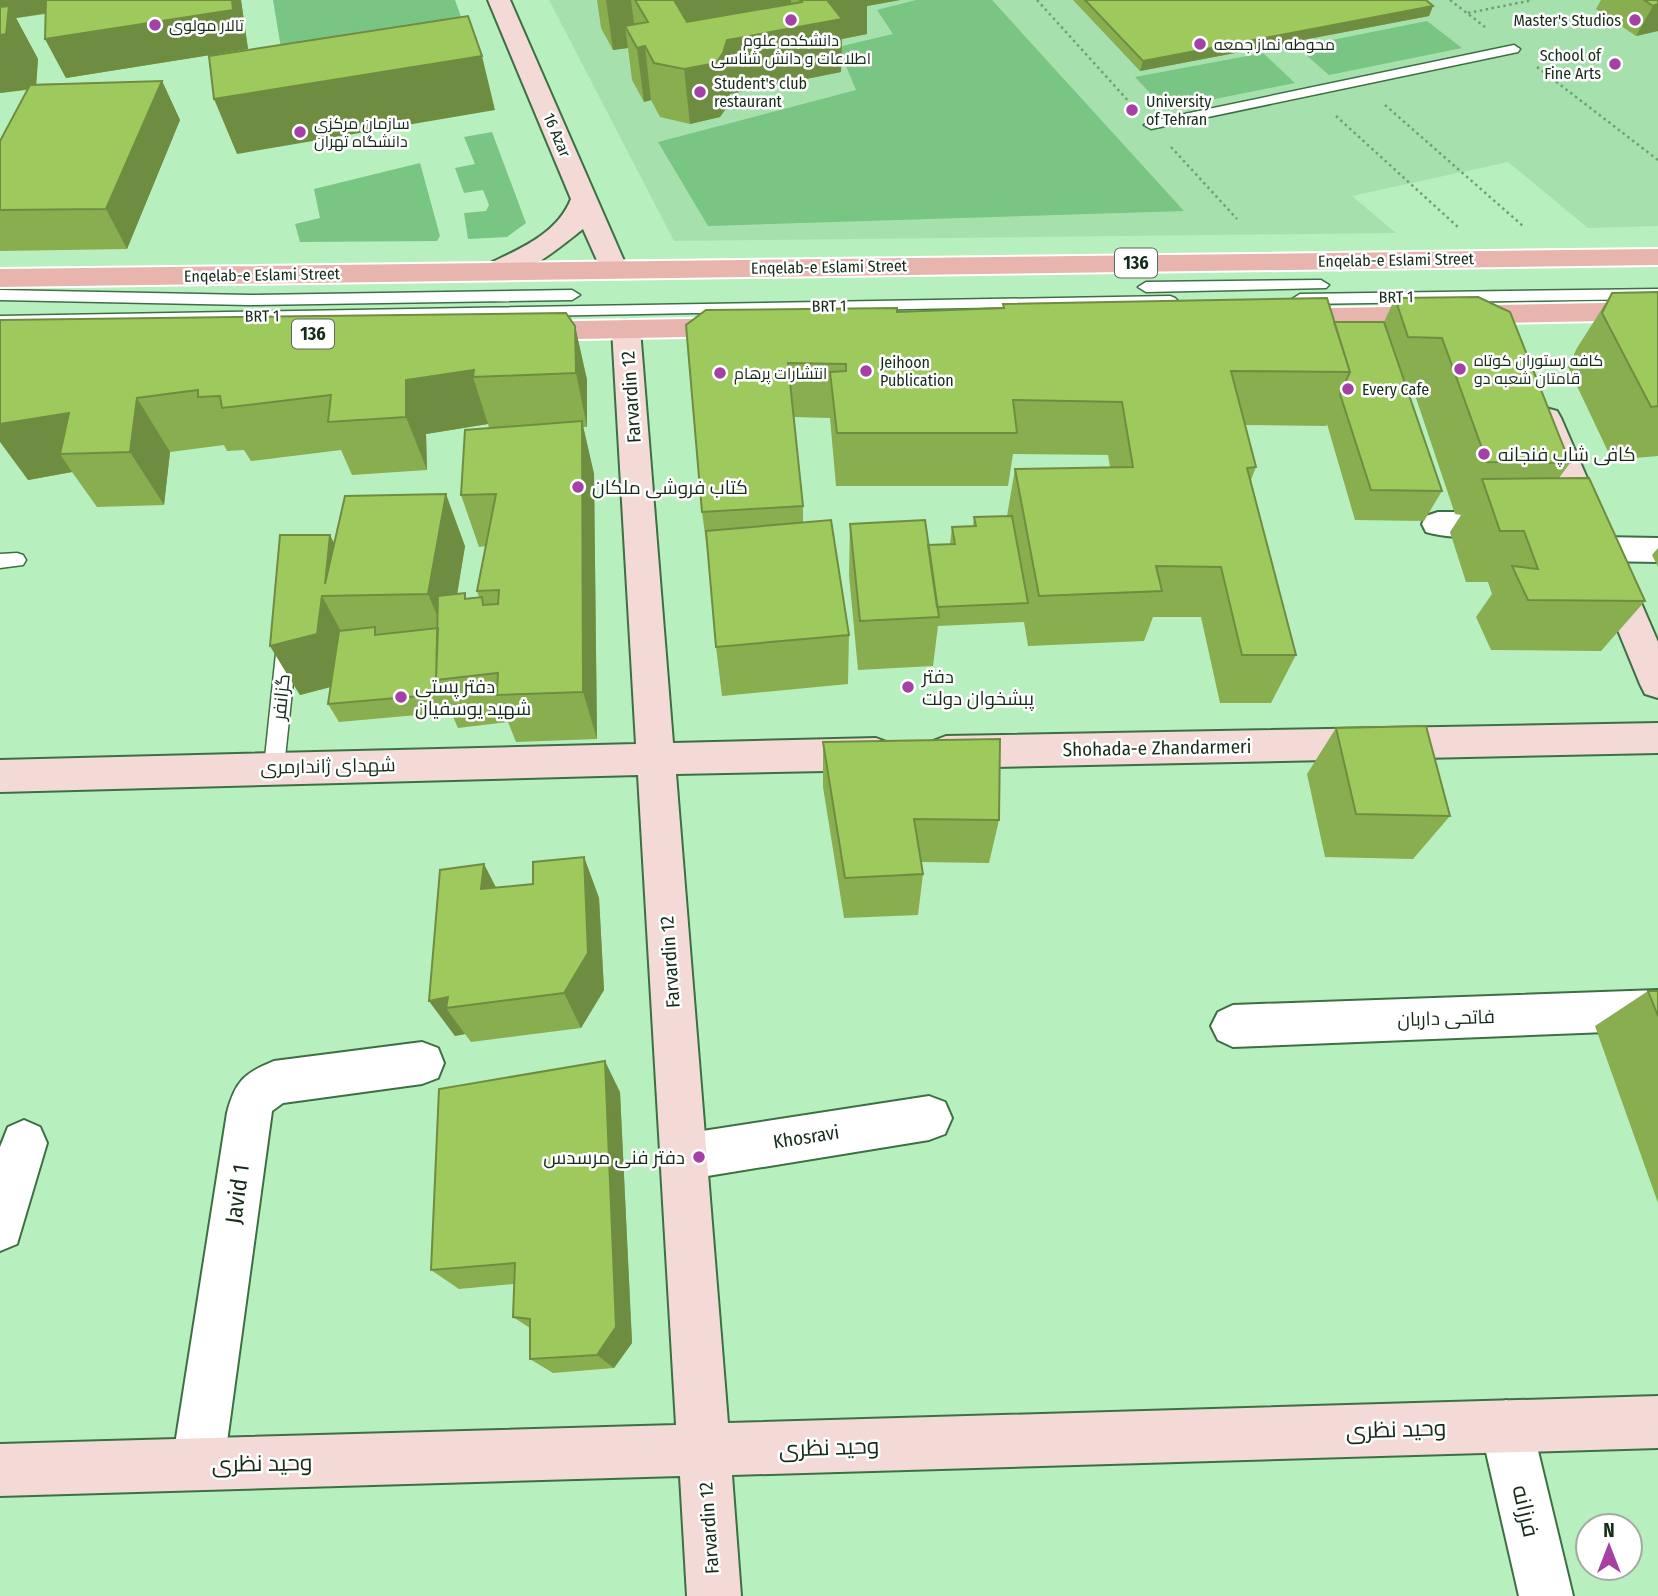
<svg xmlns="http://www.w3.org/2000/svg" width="1658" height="1596" font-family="'Fira Sans Condensed',Cairo,sans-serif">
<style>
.built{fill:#a6e1ad}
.green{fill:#79c584}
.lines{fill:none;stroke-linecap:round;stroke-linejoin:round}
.lane-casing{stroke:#3d6f45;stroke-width:3}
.street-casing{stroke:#3d6f45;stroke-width:4}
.secondary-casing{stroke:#3d6f45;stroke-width:4}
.primary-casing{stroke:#fff;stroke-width:4}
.path{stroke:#749c78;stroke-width:2.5;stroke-dasharray:2.5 3.5;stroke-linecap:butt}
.lane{fill:#fff;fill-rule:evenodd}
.street{fill:#fff;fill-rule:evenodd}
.secondary{fill:#f3dad6;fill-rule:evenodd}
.primary{fill:#e8b5ae;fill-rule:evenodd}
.wall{fill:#88ae50}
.shaded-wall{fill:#6f8d41}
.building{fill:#9eca5d;stroke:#6f8d41;stroke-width:2}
.poi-dot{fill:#a540a5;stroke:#fff;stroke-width:2.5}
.labels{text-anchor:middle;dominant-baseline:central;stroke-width:5;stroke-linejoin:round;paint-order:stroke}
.far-poi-label{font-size:16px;fill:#162b19;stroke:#fff;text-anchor:start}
.far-street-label{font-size:16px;fill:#162b19;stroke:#fff}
.shield{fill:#fff;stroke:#5c6b5e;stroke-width:2}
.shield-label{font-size:18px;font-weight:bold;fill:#162b19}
.street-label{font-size:19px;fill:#162b19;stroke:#fff}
.poi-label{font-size:19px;fill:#162b19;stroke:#fff;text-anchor:start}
.near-street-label{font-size:23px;fill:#162b19;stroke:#fff}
</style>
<rect width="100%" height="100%" fill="#b8efbe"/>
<!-- built -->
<path class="built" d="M549 0H1658V226L1588 228 1508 162 1352 196 1396 233 674 241Z"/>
<!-- green -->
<path class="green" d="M273 0H455L470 42 285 72Z
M916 0H992L1184 211 708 226 658 142 856 90 838 47 893 34 877 10Z
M1427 21 1462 48 1329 75 1297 47Z
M1263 53 1295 83 1165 109 1135 77Z
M492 132 526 223 507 237 468 239 464 213 486 211 489 205 483 190 464 193 455 168 475 164 464 137Z
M420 163 440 236 437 241 300 242 295 224 320 218 314 189Z"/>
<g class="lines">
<!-- lane casing -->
<g class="lane-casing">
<path id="lane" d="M1514 45 1520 49 1518 52 1151 129 1144 125 1151 121Z
M1321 280 1329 285 1326 288 1146 292 1138 287 1146 282Z
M1658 289V299L1300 304 1292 299 1300 294Z
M0 290 249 295 572 290 580 295 572 300 249 305 0 300Z
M1170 296 1175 298 1178 301 1175 304 0 326V316Z
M17 553 23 555 26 560 23 565 0 568V554Z
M287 636 294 639 297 644 284 767 281 773 274 776 267 773 264 767 277 644 280 639Z"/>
</g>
<!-- street casing -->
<g class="street-casing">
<path id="street" d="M1438 512H1505L1517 516 1521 524 1517 532C1494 539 1449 539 1426 532L1422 524 1426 516Z
M1601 537 1658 538V562L1601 561 1589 558 1584 549 1589 540Z
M1658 990V1030L1233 1047 1218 1040 1211 1026 1218 1012 1233 1005Z
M422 1042 438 1048 444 1063 438 1078 422 1084 283 1103 272 1111 224 1464 216 1482 198 1490 180 1482 172 1464 227 1113C235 1082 244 1073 274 1061Z
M929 1096 945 1102 952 1118 945 1134 929 1140 683 1180 667 1173 660 1157 667 1141 683 1134Z
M24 1120 40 1127 47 1143 17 1244 0 1251V1147L8 1127Z
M1506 1400 1524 1408 1532 1426 1573 1596H1519L1480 1426 1488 1408Z"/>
</g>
<!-- secondary casing -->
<g class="secondary-casing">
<path id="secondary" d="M488 0H510L628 270 624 276 614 278 604 276 583 229C560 247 515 286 484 278L480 272 484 266C517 250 557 235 571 199Z
M626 320 636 322 640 329 673 743 876 738 889 743 895 754 889 765 876 770 676 774 728 1423 1658 1396V1448L732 1475 741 1596H687L680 1476 0 1496V1444L676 1425 638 775 0 792V760L636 744 612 329 616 322Z
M1546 408 1557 411 1561 418 1658 642V698L1645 694 1640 684 1531 418 1535 411Z
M1658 723V753L946 768 933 763 927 752 933 741 946 736Z"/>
</g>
<!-- primary casing -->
<g class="primary-casing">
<path id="primary" d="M1658 249V265L0 287V269Z
M1658 302V320L1279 327 1269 324 1265 318 1269 312 1279 309Z
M740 318 750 320 754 327 750 334 740 336 524 340 514 338 510 331 514 324 524 322Z"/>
</g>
<!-- path -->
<path class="path" d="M1037 0 1132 105
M1450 0 1485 27
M1468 13 1533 0
M1537 67 1658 160
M1385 105 1523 226
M1336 116 1459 228
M1171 147 1237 219"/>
<!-- lane -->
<use href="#lane" class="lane"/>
<!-- street -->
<use href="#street" class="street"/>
<!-- secondary -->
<use href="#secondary" class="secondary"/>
<!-- primary -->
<use href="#primary" class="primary"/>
</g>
<!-- wall -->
<path class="wall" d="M0 0H241L248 49 66 78 45 39 46 14 16 18 38 59 36 84 162 81 180 120 127 249 0 251V141L27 90 0 93Z
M597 0H900L867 6V34L842 39 841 72 730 94 727 107 720 117 690 124 660 117 651 100 644 102 632 80 628 48 613 50 601 28Z
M1073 0H1426L1433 6 1429 16 1140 71Z
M1601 0H1658V31L1636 36 1596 9Z
M1658 292V456L1612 460 1568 367 1577 348 1612 293Z
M1478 297 1570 463 1559 478 1645 601 1601 651 1491 650 1476 617 1492 594 1488 582H1466L1450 532 1461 515 1455 514 1414 392H1408L1442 491 1424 521 1355 520 1327 424 1326 426 1245 425 1256 467 1251 480 1296 655 1271 703H1220L1201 617H1153L1144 641 1028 646 1024 622 938 626 933 666 858 670 849 575 850 524 928 545 950 544 952 527 973 526 974 517 1007 516 1015 469 1110 467 1108 455 1013 454 1008 486H836L830 418 794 417 803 506V523L849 635 848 684 722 696 716 647 709 564 702 512 686 325 897 312 1003 308V304L1334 322H1384L1395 298Z
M0 320 575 326 587 380V427H583L594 474 597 739 516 742 508 722 458 728 451 712 339 722 328 704 331 687 300 695 270 646 334 543 465 546 457 594 467 598 479 597 477 591 486 546 479 547 461 495 489 428 488 424 426 434 427 470 352 475 341 450 251 461 244 450 227 451 224 445 170 452 164 505 97 507 72 472 28 480Z
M1658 548V567L1652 555Z
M1336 728 1450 816 1413 859 1325 857 1307 774Z
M823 742 999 820 989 863 921 862 923 874 918 915 844 918 823 787Z
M584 857 599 898 604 990 581 1028 471 1042 465 1034 455 1036 429 1001 496 888 533 884Z
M1648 991H1658V1203L1595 1026Z
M620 1092 632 1343 614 1368 553 1373 530 1359V1328L513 1317 514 1284 459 1289 431 1270Z"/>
<!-- shaded-wall -->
<path class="shaded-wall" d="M0 0H48L47 13 16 18 38 59 36 88 0 93Z
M232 0H241L248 49 66 78 45 39Z
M606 0H631L637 46 625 26 628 48 613 50Z
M667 0H791V20L672 41Z
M820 0H900L867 6V34L842 39 841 72 730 94 727 107 720 117 690 124 684 69 727 40Z
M1658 4V31L1636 36 1653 6Z
M1433 6 1429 16 1140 71 1143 61Z
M645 46 651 100 644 102 637 48Z
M482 56 495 110 237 154 214 99Z
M162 81 180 120 127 249 106 209Z
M575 326 587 380V427L576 373Z
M474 370 473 377 488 424 426 434 427 470 406 417V380Z
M137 398 170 452 164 505 130 452Z
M69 413 60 454 72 472 28 480 0 442V424Z
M582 421 594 474 597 739 583 692Z
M446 494 465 546 449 644 428 594Z
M330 535 356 586 325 584Z
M322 596 349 646 345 683 300 695 270 646Z
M584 857 599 898 604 990 581 1028 564 993Z
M484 864 505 905 481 889Z
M448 997 446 1008 465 1034 455 1036 429 1001Z
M605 1061 620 1092 632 1343 614 1368 597 1355Z"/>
<!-- building -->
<path class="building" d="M46 0H232L233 10 45 39Z
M635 0H674L687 22 802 2 800 0H827L842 19 727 40 723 53 716 63 684 69 654 63 645 46 637 48 625 26 648 22Z
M1085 0H1426L1433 6 1143 61Z
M1644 0H1658V4L1653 6Z
M9 6 6 34 0 35V7Z
M468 16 482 56 214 99 209 56Z
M162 81 106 209 0 210V141L30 85Z
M1658 292V406L1651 407 1602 313 1612 293Z
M1478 297 1510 312 1570 463 1487 462 1442 338 1408 337 1395 298Z
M1327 298 1350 372 1231 371 1256 467 1247 468 1296 655H1242L1221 567 1156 566 1162 591 1039 596 1015 469 1133 467 1122 402 1013 400 1017 433H837L830 372 846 371V364L788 363 803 506 702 512 686 325 706 310 897 308V312L1004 308 1003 304Z
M566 313 575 326 576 373 473 377 474 370 406 380V417L328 422 331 395 222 408 220 396 198 397V390L137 398 130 452 60 454 69 413 0 424V320Z
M1334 322H1384L1442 491 1371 490 1340 394 1350 372Z
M582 421 583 692 497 695 498 673 436 680 438 596 465 593V599L482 597 483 605 498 604 499 590 477 591 496 494 461 495 465 430Z
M1589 478 1645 601 1528 600 1512 566 1538 569 1524 531H1500L1482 479Z
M446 494 428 594 322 596 317 634 270 646 280 535H330L325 584 345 496Z
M1012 516 1028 603 937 607 928 545 955 544 952 527 976 526 974 517Z
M831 520 849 635 716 647 706 531Z
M925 520 939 617 860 621 850 524Z
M375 627V635L438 628 436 680 442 694 328 704 339 631Z
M1426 726 1450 816 1356 814 1336 728Z
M1000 739 999 820 914 819 923 874 845 878 823 742Z
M584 857 588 953 564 993 446 1008 448 997 429 1001 440 870 484 864 481 889 533 884V862Z
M1648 991H1658V1016Z
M605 1061 616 1327 597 1355 530 1359V1319L513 1317 515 1263 431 1270 439 1089Z"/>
<!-- markers -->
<g class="poi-dot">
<circle cx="791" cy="20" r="7"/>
<circle cx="1635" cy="20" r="7"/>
<circle cx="155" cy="25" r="7"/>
<circle cx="1200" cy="44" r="7"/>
<circle cx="1615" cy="64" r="7"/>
<circle cx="700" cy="92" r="7"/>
<circle cx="1132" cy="110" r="7"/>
<circle cx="300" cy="132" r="7"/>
<circle cx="1460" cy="369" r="7"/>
<circle cx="866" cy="371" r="7"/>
<circle cx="720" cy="373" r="7"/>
<circle cx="1348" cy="389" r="7"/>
<circle cx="1484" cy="454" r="7"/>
<circle cx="578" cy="487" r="7"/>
<circle cx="908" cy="687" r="7"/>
<circle cx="401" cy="697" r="7"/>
<circle cx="699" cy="1157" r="7"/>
</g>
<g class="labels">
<!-- far-poi labels -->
<g class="far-poi-label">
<text x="1621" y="20" text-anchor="end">Master's Studios</text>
<text x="169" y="25">تالار مولوی</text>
<text x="791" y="40" text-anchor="middle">دانشکده علوم<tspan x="791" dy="18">اطلاعات و دانش شناسی</tspan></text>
<text x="1214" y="44">محوطه نماز جمعه</text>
<text x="1601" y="55" text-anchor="end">School of<tspan x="1601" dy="18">Fine Arts</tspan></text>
<text x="714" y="83">Student's club<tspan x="714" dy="18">restaurant</tspan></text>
<text x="1146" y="101">University<tspan x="1146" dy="18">of Tehran</tspan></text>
<text x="314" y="123">سازمان مرکزی<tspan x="314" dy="18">دانشگاه تهران</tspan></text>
<text x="1474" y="360">کافه رستوران کوتاه<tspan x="1474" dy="18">قامتان شعبه دو</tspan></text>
<text x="880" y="362">Jeihoon<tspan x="880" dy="18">Publication</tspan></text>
<text x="734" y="373">انتشارات پرهام</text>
<text x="1362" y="389">Every Cafe</text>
</g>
<!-- far-street labels -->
<g class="far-street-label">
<text transform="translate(557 135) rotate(67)">16 Azar</text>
<text transform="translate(1396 260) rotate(-1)">Enqelab-e Eslami Street</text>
<text transform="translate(829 267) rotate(-1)">Enqelab-e Eslami Street</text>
<text transform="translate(262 275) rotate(-1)">Enqelab-e Eslami Street</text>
<text transform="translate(1396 297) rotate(-1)">BRT 1</text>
<text transform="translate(829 306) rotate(-1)">BRT 1</text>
<text transform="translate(262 316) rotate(-1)">BRT 1</text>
</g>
<!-- shield labels -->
<g class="shield">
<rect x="1115" y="248.5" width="42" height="29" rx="5"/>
<rect x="292" y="319.5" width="42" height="29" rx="5"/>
</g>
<g class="shield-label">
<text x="1136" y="263">136</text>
<text x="313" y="334">136</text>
</g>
<!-- street labels -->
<g class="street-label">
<text transform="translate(631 397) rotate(-94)">Farvardin 12</text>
<text transform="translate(281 697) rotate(-84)">گزانفر</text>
<text transform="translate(1157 748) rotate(-1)">Shohada-e Zhandarmeri</text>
<text transform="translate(328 766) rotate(-1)">شهدای ژاندارمری</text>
<text transform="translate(670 962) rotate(-94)">Farvardin 12</text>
<text transform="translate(1446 1018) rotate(-2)">فاتحی داربان</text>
<text transform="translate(806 1137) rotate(-9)">Khosravi</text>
<text transform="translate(709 1528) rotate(-94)">Farvardin 12</text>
</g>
<!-- poi labels -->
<g class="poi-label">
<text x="1498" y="454">کافی شاپ فنجانه</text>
<text x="592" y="487">کتاب فروشی ملکان</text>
<text x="922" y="676">دفتر<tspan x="922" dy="22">پبشخوان دولت</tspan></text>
<text x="415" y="686">دفتر پستی<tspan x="415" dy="22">شهید یوسفیان</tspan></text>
<text x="685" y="1157" text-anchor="end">دفتر فنی مرسدس</text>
</g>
<!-- near-street labels -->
<g class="near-street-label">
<text transform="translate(237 1194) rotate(-82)">Javid 1</text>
<text transform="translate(1396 1429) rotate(-2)">وحید نظری</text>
<text transform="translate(829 1447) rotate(-2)">وحید نظری</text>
<text transform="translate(262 1463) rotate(-1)">وحید نظری</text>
<text transform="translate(1526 1511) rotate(77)">فرزانه</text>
</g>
</g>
<!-- north arrow -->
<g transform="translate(1609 1547)"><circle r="33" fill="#ffffff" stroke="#a2aaa3" stroke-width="2"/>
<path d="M0-5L12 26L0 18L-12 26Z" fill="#a540a5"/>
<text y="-10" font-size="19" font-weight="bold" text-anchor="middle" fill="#162b19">N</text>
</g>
</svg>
